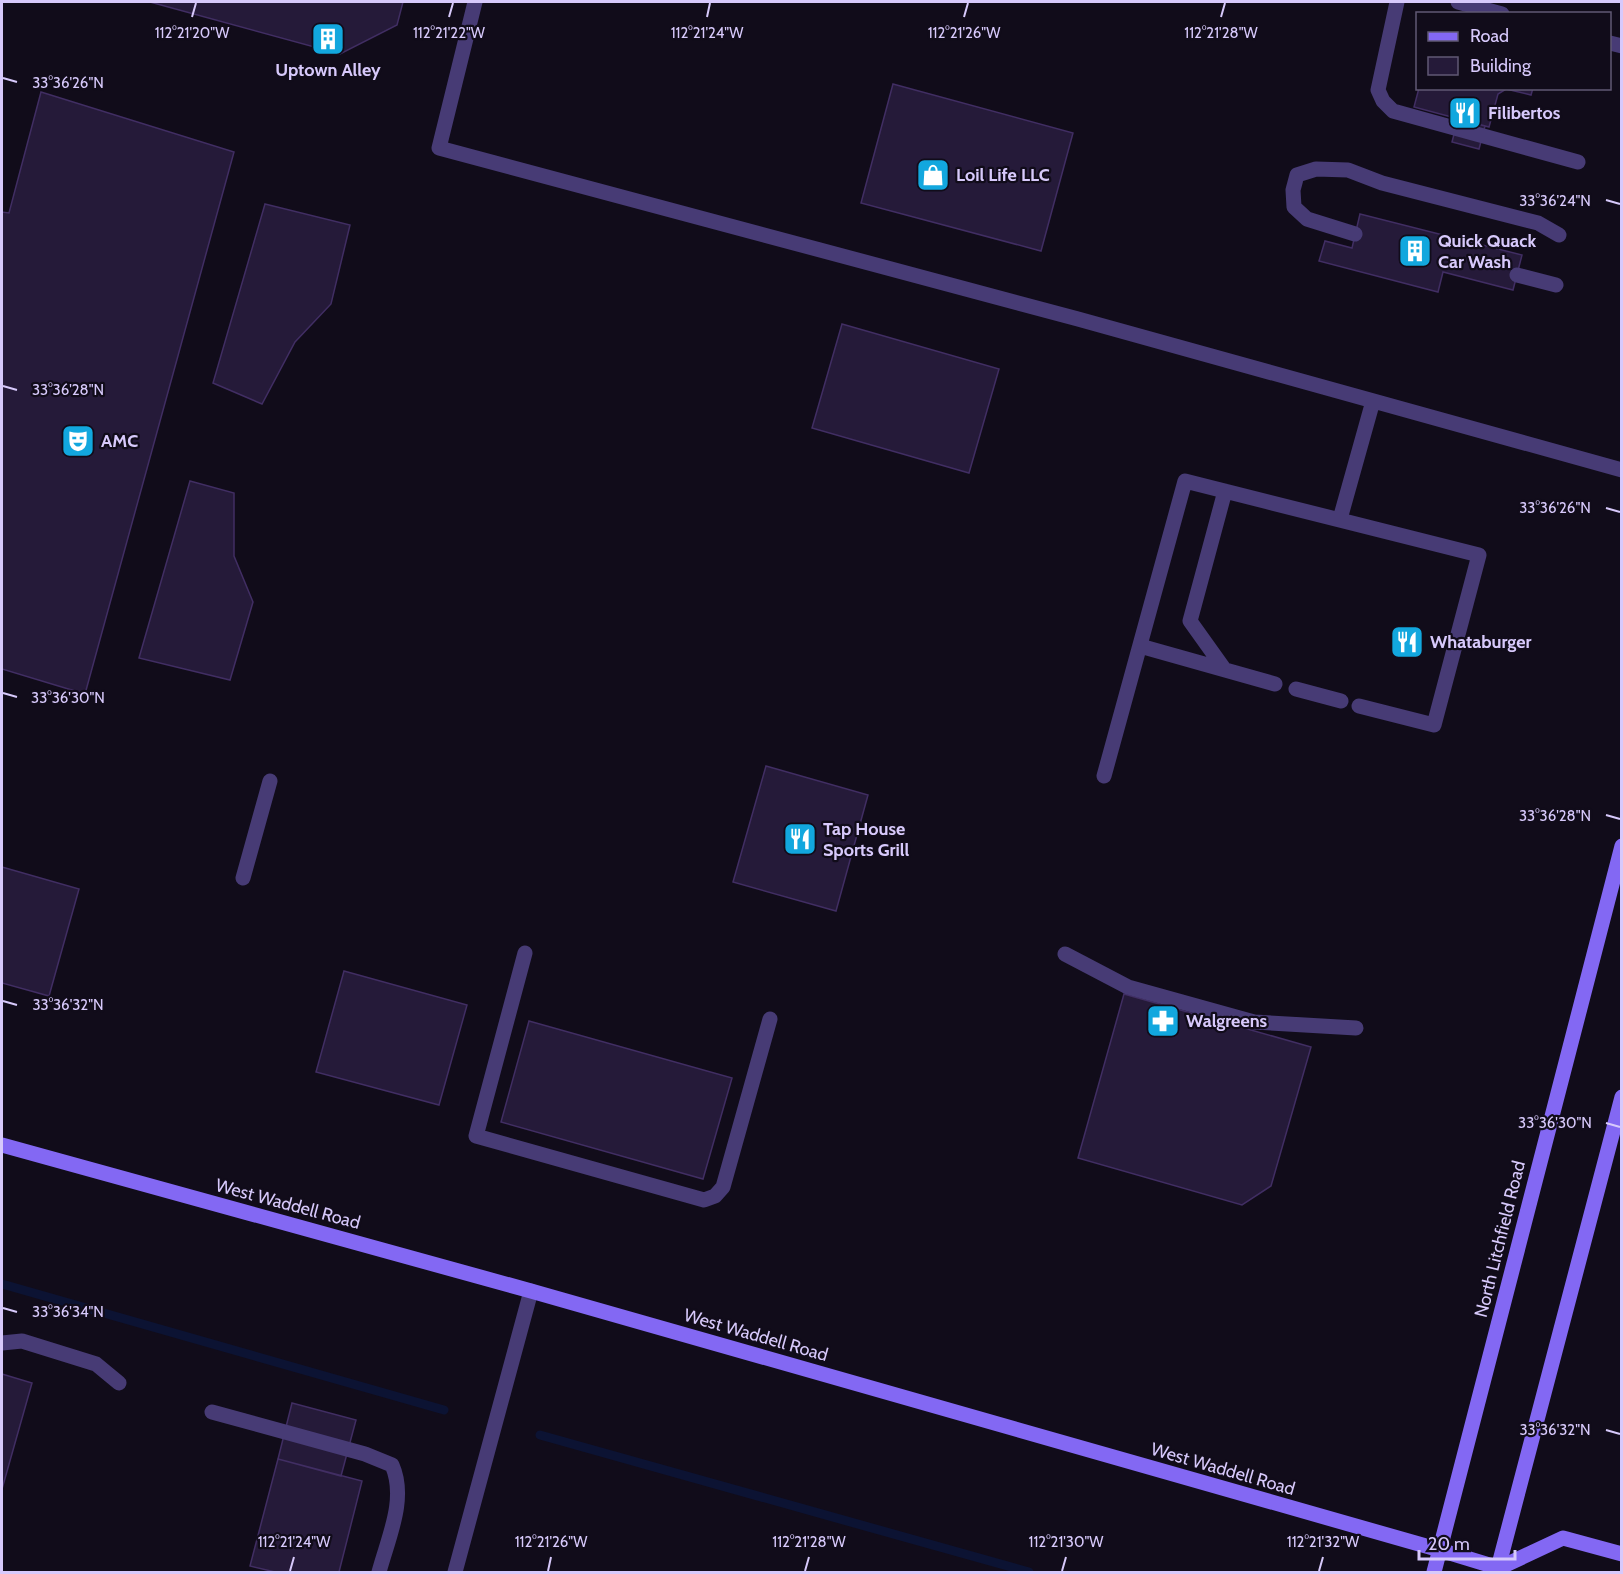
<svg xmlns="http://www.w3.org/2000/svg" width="1623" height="1574" font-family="Cabin,sans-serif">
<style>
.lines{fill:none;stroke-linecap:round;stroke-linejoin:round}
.stream{stroke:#0c1333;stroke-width:9}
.building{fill:#251a39;stroke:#412e63;stroke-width:1.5}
.service{stroke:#473b75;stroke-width:15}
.secondary{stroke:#8368f3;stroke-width:15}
.ticks{fill:none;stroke:#d7c9fb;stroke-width:2}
.labels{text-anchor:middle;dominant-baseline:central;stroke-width:4.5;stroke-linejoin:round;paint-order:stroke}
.poi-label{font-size:18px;font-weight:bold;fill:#d7c9fb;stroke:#110c1a;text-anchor:start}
.street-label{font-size:18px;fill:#d7c9fb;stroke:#110c1a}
.ticks-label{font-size:15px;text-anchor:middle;fill:#d7c9fb;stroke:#110c1a;stroke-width:4.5;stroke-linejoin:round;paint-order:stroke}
</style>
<rect width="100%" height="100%" fill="#110c1a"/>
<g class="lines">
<!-- stream -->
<path class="stream" d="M2 1284 444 1410
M540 1435 1029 1572"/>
</g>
<!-- building -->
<path class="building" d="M150 2H403L397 25 340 54Z
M893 84 1073 133 1041 251 861 203Z
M1419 88H1533L1531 95 1506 89 1498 94 1489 127 1414 107Z
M41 92 234 152 85 694 2 669V212L9 213Z
M1458 119 1485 126 1479 149 1452 142Z
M265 204 350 225 331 304 295 342 262 404 213 383Z
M1360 214 1522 255 1513 290 1443 272 1438 292 1319 261 1325 241 1352 248Z
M842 324 999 369 969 473 812 428Z
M190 481 234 493V556L253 602 230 680 139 658Z
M766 766 868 795 836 911 733 882Z
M2 867 79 889 49 996 2 983Z
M344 971 467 1005 439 1105 316 1072Z
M1124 994 1311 1047 1271 1186 1242 1205 1078 1158Z
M529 1021 732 1078 703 1179 501 1122Z
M2 1374 32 1383 2 1489Z
M292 1403 356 1420 341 1476 278 1459Z
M278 1459 362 1481 339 1572H275L250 1566Z"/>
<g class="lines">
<!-- service -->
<path class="service" d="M475 2 439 148 1078 319 1622 470
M1397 2 1378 90 1383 101 1393 111 1578 162
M1458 2 1502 14
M1610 43 1622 46
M1355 234 1307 219 1294 207 1293 190 1297 175 1316 169 1348 170 1382 183 1538 223 1559 235
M1517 275 1556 285
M1225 491 1190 621 1225 670
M1340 519 1373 401
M1140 646 1275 684
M1296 689 1341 701
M1104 776 1185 481 1479 555 1434 725 1359 706
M243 878 270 781
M525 953 476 1136 704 1200 715 1196 723 1187 770 1019
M1065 954 1128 987 1254 1022 1356 1028
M2 1343 22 1341 96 1364 119 1383
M212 1412 365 1454 392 1465C407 1499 388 1538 379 1572
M455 1572 531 1291"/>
<!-- secondary -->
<path class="secondary" d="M2 1145 531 1291 1440 1550 1499 1568 1503 1572
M1499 1568 1563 1538 1622 1554
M1434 1572 1622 846
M1497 1572 1622 1097"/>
</g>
<!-- ticks -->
<path class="ticks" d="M192 17 196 3M449 17 453 3M707 17 710 3M964 17 968 3M1221 17 1225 3M3 78 17 82M1606 200 1620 204M3 386 17 390M1606 508 1620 512M3 693 17 697M1606 815 1620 819M3 1001 17 1005M1606 1123 1620 1127M3 1308 17 1312M1606 1430 1620 1434M290 1571 294 1557M548 1571 551 1557M805 1571 809 1557M1062 1571 1066 1557M1319 1571 1323 1557"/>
<!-- icons -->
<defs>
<g id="building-square" transform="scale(1.725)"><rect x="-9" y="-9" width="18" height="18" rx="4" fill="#12a7de" stroke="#110c1a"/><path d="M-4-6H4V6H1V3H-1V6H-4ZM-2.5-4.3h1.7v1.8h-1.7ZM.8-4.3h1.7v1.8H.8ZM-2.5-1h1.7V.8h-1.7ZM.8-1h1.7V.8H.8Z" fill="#fff"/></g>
<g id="restaurant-square" transform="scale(1.725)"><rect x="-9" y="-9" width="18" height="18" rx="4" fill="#12a7de" stroke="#110c1a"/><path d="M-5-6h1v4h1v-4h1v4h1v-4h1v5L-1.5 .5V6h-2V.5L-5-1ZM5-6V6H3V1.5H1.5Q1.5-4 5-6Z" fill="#fff"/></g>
<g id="shop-square" transform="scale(1.725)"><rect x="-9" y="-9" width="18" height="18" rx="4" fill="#12a7de" stroke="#110c1a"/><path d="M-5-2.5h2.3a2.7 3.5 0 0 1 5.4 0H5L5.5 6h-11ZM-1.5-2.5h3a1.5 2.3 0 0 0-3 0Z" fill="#fff"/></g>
<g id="theatre-square" transform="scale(1.725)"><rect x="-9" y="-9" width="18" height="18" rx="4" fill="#12a7de" stroke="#110c1a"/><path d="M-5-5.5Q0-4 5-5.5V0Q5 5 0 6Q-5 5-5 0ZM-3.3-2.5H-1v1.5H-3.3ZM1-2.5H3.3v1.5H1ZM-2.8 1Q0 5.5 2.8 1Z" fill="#fff"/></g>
<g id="pharmacy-square" transform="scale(1.725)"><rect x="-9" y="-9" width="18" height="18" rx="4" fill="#12a7de" stroke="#110c1a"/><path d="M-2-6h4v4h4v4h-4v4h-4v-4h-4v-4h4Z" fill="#fff"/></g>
</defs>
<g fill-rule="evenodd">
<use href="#building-square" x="328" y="39"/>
<use href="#restaurant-square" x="1465" y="113"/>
<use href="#shop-square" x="933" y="175"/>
<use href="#building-square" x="1415" y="251"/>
<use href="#theatre-square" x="78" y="441"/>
<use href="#restaurant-square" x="1407" y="642"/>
<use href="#restaurant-square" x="800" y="839"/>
<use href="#pharmacy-square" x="1163" y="1021"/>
</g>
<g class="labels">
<!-- poi labels -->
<g class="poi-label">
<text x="328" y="70" text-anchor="middle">Uptown Alley</text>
<text x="1488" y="113">Filibertos</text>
<text x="956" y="175">Loil Life LLC</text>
<text x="1438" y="241">Quick Quack<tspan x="1438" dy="21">Car Wash</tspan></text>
<text x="101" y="441">AMC</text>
<text x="1430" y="642">Whataburger</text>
<text x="823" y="829">Tap House<tspan x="823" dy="21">Sports Grill</tspan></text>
<text x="1186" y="1021">Walgreens</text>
</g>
<!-- street labels -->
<g class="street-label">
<text transform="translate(288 1204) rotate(15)">West Waddell Road</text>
<text transform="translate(1500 1239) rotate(-76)">North Litchfield Road</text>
<text transform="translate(756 1335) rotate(16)">West Waddell Road</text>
<text transform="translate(1223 1469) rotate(16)">West Waddell Road</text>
</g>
</g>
<g class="ticks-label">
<text x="192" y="38">112°21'20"W</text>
<text x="449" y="38">112°21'22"W</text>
<text x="707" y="38">112°21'24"W</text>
<text x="964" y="38">112°21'26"W</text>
<text x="1221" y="38">112°21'28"W</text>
<text x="68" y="88">33°36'26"N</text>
<text x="1555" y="206">33°36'24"N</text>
<text x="68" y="395">33°36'28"N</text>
<text x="1555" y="513">33°36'26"N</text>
<text x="68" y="703">33°36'30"N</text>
<text x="1555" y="821">33°36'28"N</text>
<text x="68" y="1010">33°36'32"N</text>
<text x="1555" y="1128">33°36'30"N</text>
<text x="68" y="1317">33°36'34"N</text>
<text x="1555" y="1435">33°36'32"N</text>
<text x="294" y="1547">112°21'24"W</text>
<text x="551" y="1547">112°21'26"W</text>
<text x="809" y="1547">112°21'28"W</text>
<text x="1066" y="1547">112°21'30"W</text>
<text x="1323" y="1547">112°21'32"W</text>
</g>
<!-- border -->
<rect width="1623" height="1574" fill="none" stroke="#d7c9fb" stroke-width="6"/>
<!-- legend -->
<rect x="1416" y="12" width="195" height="78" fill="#110c1a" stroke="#605874" stroke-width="1.5"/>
<rect x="1428" y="32" width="30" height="9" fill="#8368f3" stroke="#605874" stroke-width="1.5"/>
<text x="1470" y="42" font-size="18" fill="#d7c9fb">Road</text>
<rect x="1428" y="57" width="30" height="18" fill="#251a39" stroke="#605874" stroke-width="1.5"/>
<text x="1470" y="72" font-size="18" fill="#d7c9fb">Building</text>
<!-- scale -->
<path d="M1419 1550v9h96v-9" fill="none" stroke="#d7c9fb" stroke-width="3"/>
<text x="1428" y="1550" font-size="18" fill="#d7c9fb" stroke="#110c1a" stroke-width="4.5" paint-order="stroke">20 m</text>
</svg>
